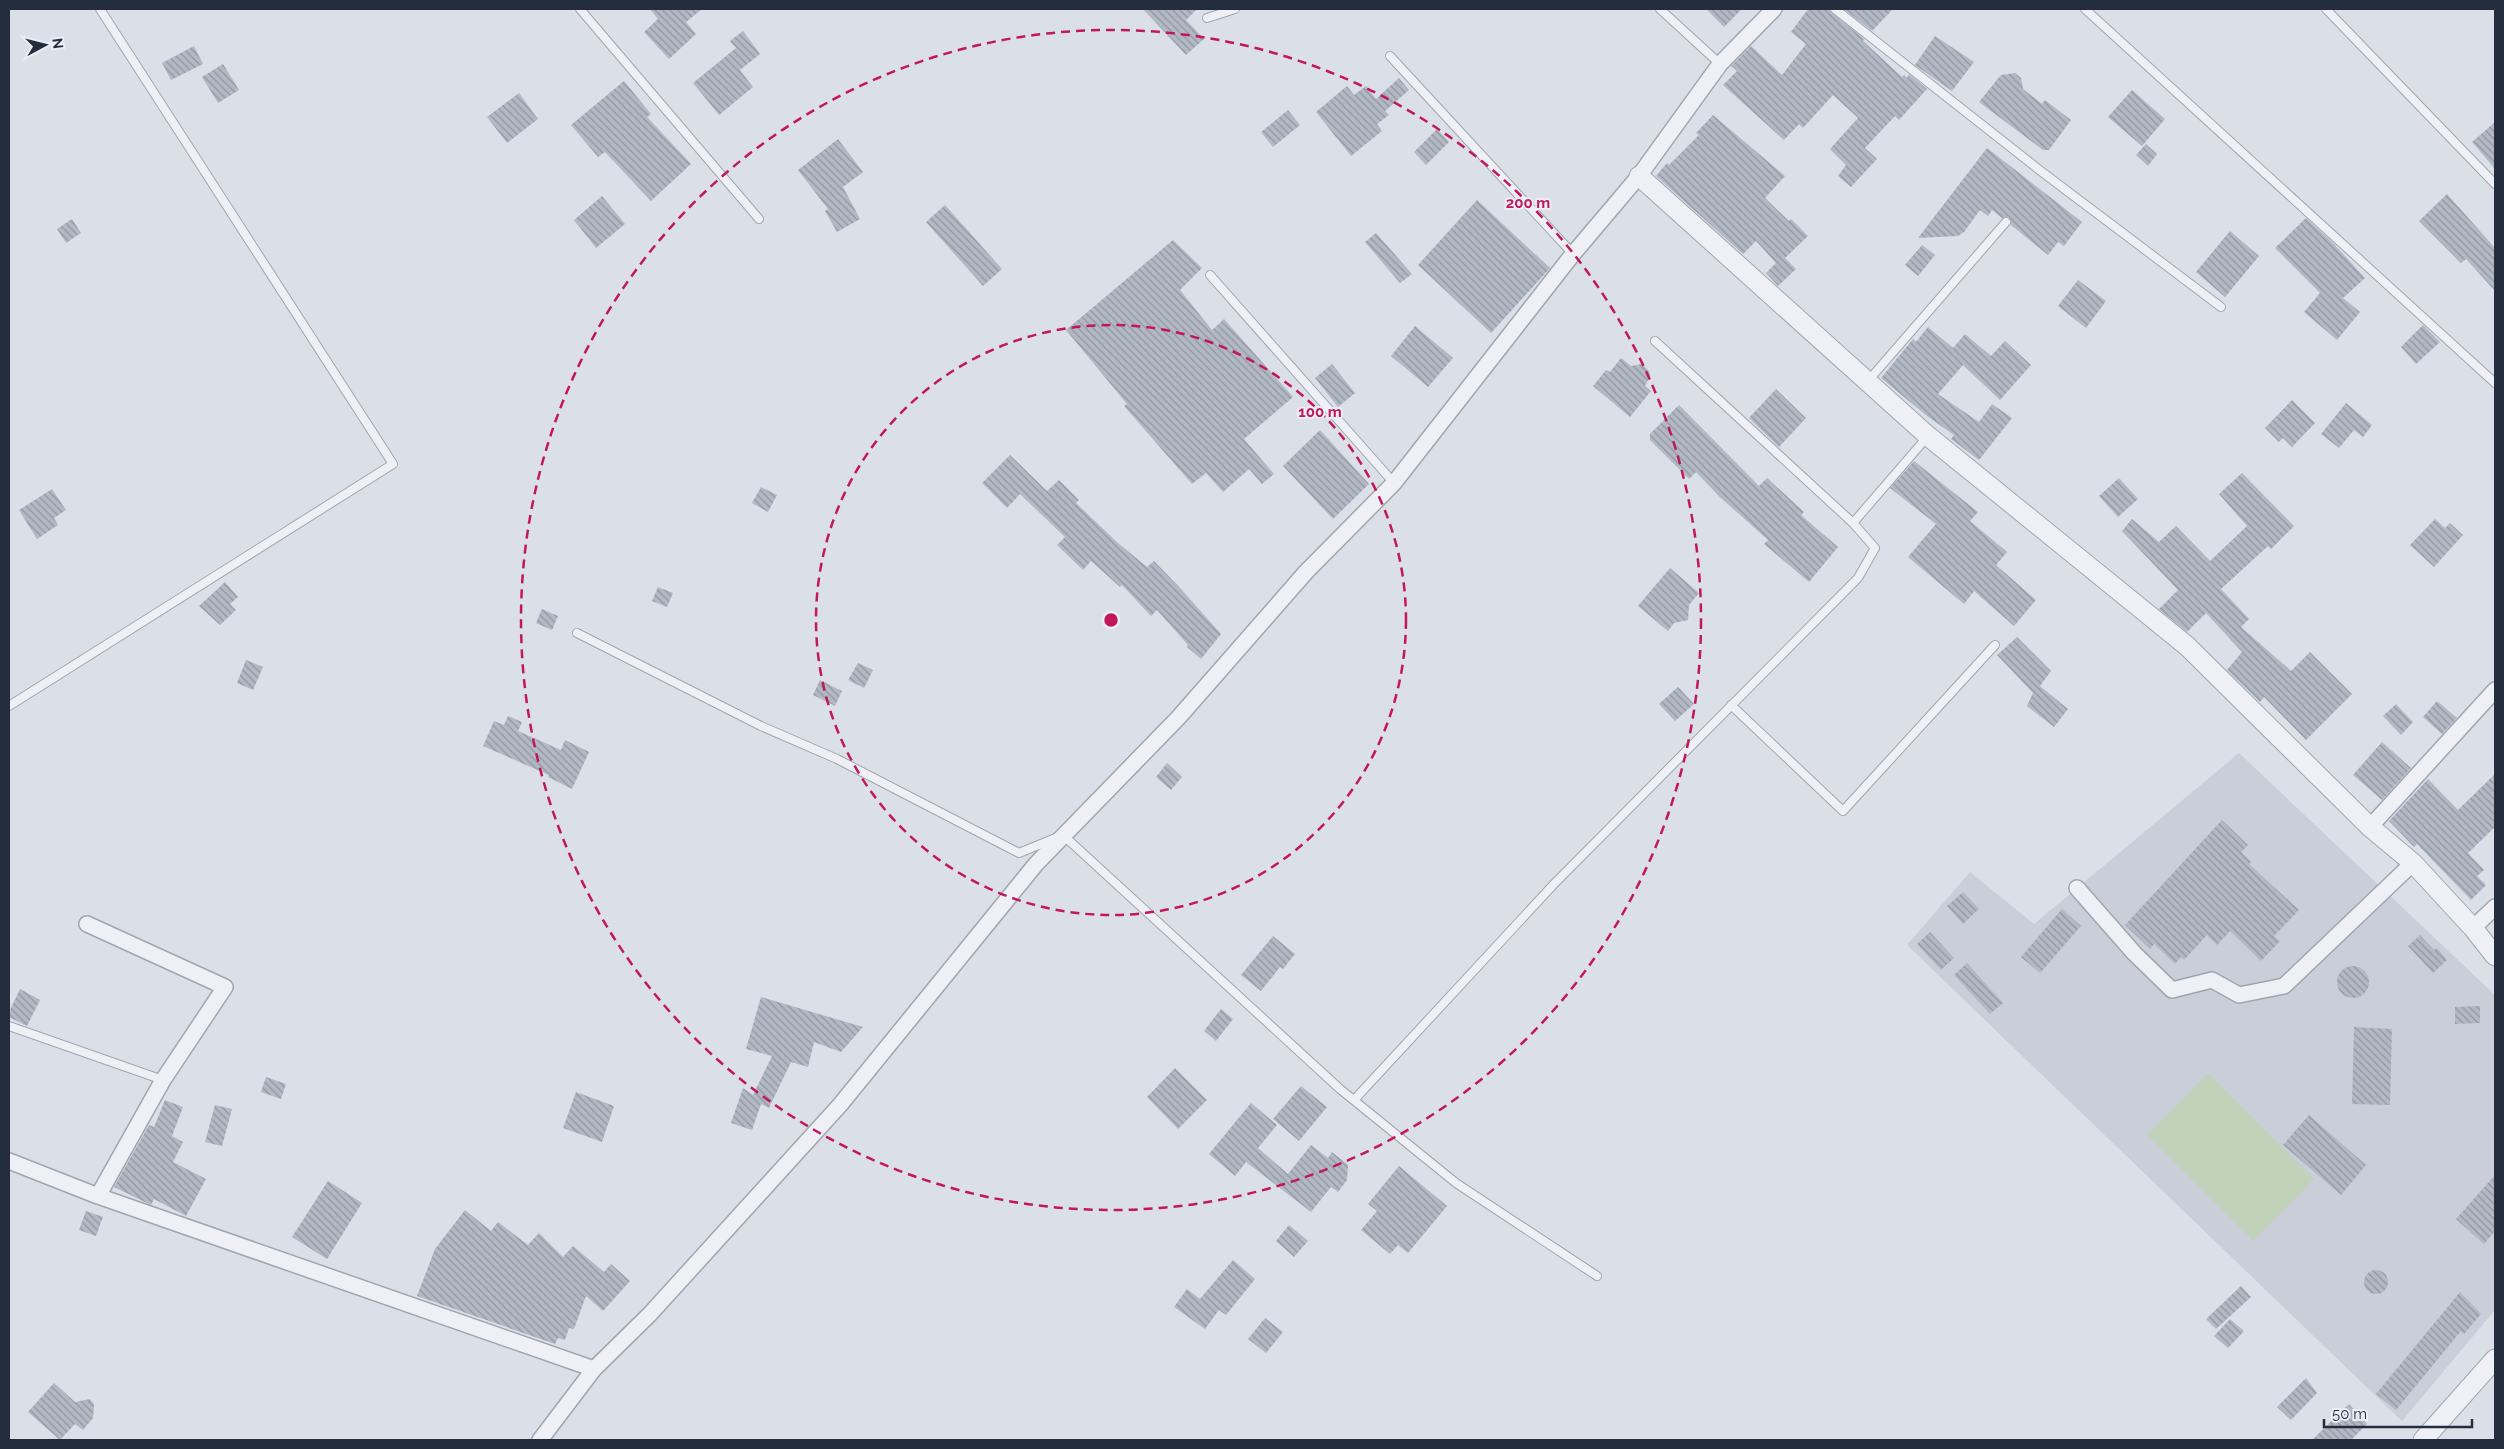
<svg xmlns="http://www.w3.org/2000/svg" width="2504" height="1449" font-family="Raleway,sans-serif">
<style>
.built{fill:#c9ced9}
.pitch{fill:#c1d2bb}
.building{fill:url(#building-back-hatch)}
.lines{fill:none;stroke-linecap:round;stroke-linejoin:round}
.service-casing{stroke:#a0a6b1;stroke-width:10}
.minor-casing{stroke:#a0a6b1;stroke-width:18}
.tertiary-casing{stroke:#a0a6b1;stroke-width:21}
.service{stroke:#eef0f5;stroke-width:8}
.minor{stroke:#eef0f5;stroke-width:15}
.tertiary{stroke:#eef0f5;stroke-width:19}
.ring{fill:none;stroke:#c2185b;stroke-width:2.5;stroke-dasharray:9 6}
.centre{fill:#c2185b;stroke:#eaeef5;stroke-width:2.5}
.ring-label{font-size:15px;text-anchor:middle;font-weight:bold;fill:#c2185b;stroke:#eaeef5;stroke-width:4;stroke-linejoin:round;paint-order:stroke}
</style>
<defs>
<pattern id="building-back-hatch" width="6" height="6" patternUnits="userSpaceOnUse" patternTransform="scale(1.25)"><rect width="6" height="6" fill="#b2b8c4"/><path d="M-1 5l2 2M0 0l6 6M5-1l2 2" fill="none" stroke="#9196a1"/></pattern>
</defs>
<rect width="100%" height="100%" fill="#dbdfe7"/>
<!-- built -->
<path class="built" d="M2239 753 2495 995V1310L2402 1421 1907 945 1970 872 2034 924Z"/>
<!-- pitch -->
<path class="pitch" d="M2208 1073 2314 1179 2253 1241 2147 1135Z"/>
<!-- building -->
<path class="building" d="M650 9H702L686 22 696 34 669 59 644 32 658 19Z
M1143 9H1197L1186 20 1204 39 1186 55Z
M1706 9H1742L1724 27Z
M1808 9H1829L1832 13 1864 39 1863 41 1902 77 1904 75 1907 78 1909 74 1927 89 1899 120 1895 116 1865 148 1877 159 1851 187 1838 176 1846 165 1830 149 1858 118 1833 95 1803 128 1799 124 1784 140 1723 85 1737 71 1731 66 1751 46 1782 75 1806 44 1791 32Z
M1844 9H1893L1872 31Z
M743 31 760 54 740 70 753 87 719 115 693 83 736 48 730 41Z
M1935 36 1974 62 1952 91 1915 65Z
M194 46 203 64 171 80 162 63Z
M223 64 239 90 218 103 202 77Z
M2015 73 2021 78 2023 89 2042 104 2045 100 2071 120 2049 150H2043L1979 102 2001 75Z
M1399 78 1409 90 1385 111 1389 115 1377 124 1382 131 1351 156 1316 112 1347 86 1354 95 1366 86 1376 99Z
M624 81 651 114 647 117 691 164 651 201 605 152 598 157 571 125Z
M2132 90 2165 119 2142 146 2108 117Z
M519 93 538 119 507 143 487 117Z
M1288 110 1300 125 1273 147 1261 132Z
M1713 115 1785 176 1765 198 1789 221 1791 219 1808 236 1785 258 1796 269 1778 286 1766 273 1776 263 1756 241 1743 254 1656 176 1667 163 1669 165 1699 135 1696 133Z
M2495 122V169L2472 142Z
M1437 129 1449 142 1426 165 1414 152Z
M838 139 863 172 843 187 860 219 837 232 825 211 828 209 798 170Z
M2146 144 2157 154 2148 166 2136 155Z
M1987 148 2082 222 2064 246 2058 242 2048 255 2011 225 2009 217 2002 218 1992 210 1988 216 1980 210 1964 232 1958 236 1918 238Z
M2447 194 2495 248V291L2466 259 2461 263 2419 221Z
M602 196 625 224 596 248 574 220Z
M1477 200 1550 268 1491 333 1418 265Z
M945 205 1002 269 983 286 926 222Z
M2306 218 2331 241 2365 278 2343 298 2360 312 2337 340 2304 312 2320 293 2275 248Z
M72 219 81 233 66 243 57 229Z
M2230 231 2259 256 2225 297 2196 272Z
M1376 233 1412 274 1400 283 1365 242Z
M1173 240 1202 268 1180 290 1212 330 1224 319 1293 397 1244 439 1274 474 1262 484 1249 469 1223 492 1206 473 1192 484 1124 406 1127 404 1066 330Z
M1922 245 1935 255 1918 276 1905 265Z
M2078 280 2106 301 2086 328 2058 306Z
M2423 325 2440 342 2416 364 2401 347Z
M1415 326 1453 358 1428 387 1391 356Z
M1928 327 1953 348 1965 334 1991 356 2005 341 2031 365 2000 400 1963 365 1938 394 1979 422 1992 404 2012 418 1979 460 1951 439 1954 435 1927 416 1881 378 1913 339 1916 342Z
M1621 358 1631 366 1642 364 1649 371 1650 376 1645 386 1651 391 1630 417 1593 386 1606 370 1610 372Z
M1332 364 1355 393 1338 407 1315 378Z
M1776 389 1806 418 1779 447 1749 418Z
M2292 400 2315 423 2292 447 2283 438 2279 442 2265 428Z
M2346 403 2372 425 2363 437 2354 430 2339 448 2321 434Z
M1679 405 1759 486 1767 478 1804 512 1801 515 1838 547 1809 582 1764 544 1768 540 1720 497 1696 472 1689 479 1650 440V434Z
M1320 430 1369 484 1333 519 1283 466Z
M1010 455 1047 491 1059 480 1079 500 1076 503 1118 543 1147 567 1154 561 1180 588 1221 634 1201 659 1187 647 1188 645 1157 610 1151 616 1122 585 1120 587 1091 561 1083 570 1057 545 1065 537 1020 494 1007 508 982 483Z
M1914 461 1978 512 1970 521 2007 552 1996 565 2036 600 2014 626 1974 591 1964 604 1908 557 1936 524 1890 488Z
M2242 473 2294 526 2271 549 2268 546 2221 589 2249 619 2241 627 2291 671 2310 652 2352 694 2306 740 2264 697 2260 702 2227 670 2242 652 2206 613 2187 632 2159 609 2178 590 2122 531 2132 519 2159 542 2176 526 2210 561 2247 526 2219 494Z
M2119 478 2138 499 2118 517 2099 496Z
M761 487 777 495 768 512 752 503Z
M52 489 66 510 54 518 58 525 37 539 19 510Z
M2435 519 2445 528 2450 523 2463 535 2434 567 2410 545Z
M1670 568 1699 593 1689 605 1688 620 1674 623 1668 631 1638 606Z
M225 582 238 597 230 604 236 610 220 625 199 606Z
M658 587 673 593 667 607 652 601Z
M542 609 558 616 552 630 536 623Z
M2017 637 2051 671 2040 686 2068 709 2054 727 2027 706 2033 693 1997 655Z
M246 660 263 667 253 690 237 683Z
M858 663 873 670 864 688 848 680Z
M820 680 842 691 835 706 813 695Z
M1678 687 1694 704 1675 721 1659 704Z
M2437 701 2457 718 2442 734 2423 717Z
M2396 704 2413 722 2401 735 2383 716Z
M508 716 522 722 518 731 561 750 565 740 589 752 572 789 548 777 549 775 483 746 494 721 504 725Z
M2382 742 2411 768 2382 800 2353 775Z
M1167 763 1182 777 1171 790 1156 777Z
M2495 774V827L2468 853 2484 870 2477 876 2486 885 2471 900 2417 844 2414 847 2389 821 2428 779 2458 810Z
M2222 820 2248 845 2241 852 2251 862 2249 864 2299 910 2274 936 2280 941 2261 961 2230 931 2217 945 2207 935 2184 960 2181 957 2175 964 2154 944 2150 949 2125 925Z
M1963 892 1979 909 1963 924 1947 906Z
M2062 909 2081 926 2040 973 2021 957Z
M1930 932 1954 958 1941 970 1917 944Z
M2420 935 2434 950 2437 948 2447 960 2433 973 2408 946Z
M1273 936 1295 954 1283 969 1280 967 1261 991 1241 975Z
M1967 963 2003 1003 1990 1014 1954 975Z
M2337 982a16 16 0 1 1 32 0a16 16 0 1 1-32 0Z
M20 989 40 1000 27 1026 9 1017V1012Z
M761 997 863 1027 841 1052 814 1042 808 1067 791 1062 769 1108 761 1104 752 1130 731 1123 743 1088 753 1095 772 1056 746 1049Z
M2480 1006V1023L2455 1024V1007Z
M1221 1009 1233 1019 1216 1041 1204 1031Z
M2354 1027 2392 1029 2390 1105 2352 1104Z
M1175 1068 1207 1100 1178 1129 1147 1097Z
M266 1077 286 1084 281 1099 261 1092Z
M1301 1086 1327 1107 1299 1141 1273 1119Z
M576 1092 614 1106 602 1142 563 1128Z
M165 1100 183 1107 172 1136 183 1142 173 1162 206 1179 186 1216 154 1199 151 1205 114 1187 149 1125 154 1127Z
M1251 1103 1277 1125 1258 1148 1288 1174 1311 1145 1328 1158 1332 1152 1348 1165 1347 1180 1338 1192 1331 1187 1311 1212 1246 1162 1235 1176 1209 1154Z
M215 1105 232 1109 222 1146 205 1142Z
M2309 1115 2366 1165 2341 1195 2283 1145Z
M1399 1166 1447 1206 1408 1253 1398 1245 1390 1254 1361 1230 1377 1211 1368 1204Z
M2495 1175V1231L2484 1244 2456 1219Z
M328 1181 362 1203 327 1259 292 1237Z
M465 1210 491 1231 498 1222 528 1245 539 1233 563 1257 573 1246 604 1272 611 1264 630 1281 603 1311 586 1296 574 1329 569 1328 565 1340 558 1338 555 1344 417 1296 435 1249Z
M86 1211 103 1217 96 1236 79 1230Z
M1289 1225 1308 1241 1294 1257 1276 1241Z
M1233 1260 1255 1279 1226 1315 1219 1310 1205 1329 1174 1307 1187 1289 1200 1299Z
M2364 1282a12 12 0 1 1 24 0a12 12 0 1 1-24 0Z
M2241 1286 2251 1297 2216 1329 2206 1319Z
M2460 1292 2481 1314 2464 1334 2461 1331 2396 1410 2376 1394Z
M1265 1318 1283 1332 1266 1353 1248 1339Z
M2230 1319 2244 1331 2228 1348 2214 1336Z
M2306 1378 2317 1393 2291 1420 2277 1407Z
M54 1383 75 1402 90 1399 94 1405 93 1418 83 1430 75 1424 60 1440 28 1412Z
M2349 1404 2367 1424 2351 1440H2312Z"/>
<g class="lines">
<!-- service casing -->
<g class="service-casing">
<path id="service" d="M580 9 759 219
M1660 9 1720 64
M1835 9 2042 172 2221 307
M2085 9 2495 383
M2326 9 2495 184
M1207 18 1235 9
M1390 56 1573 254
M1210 275 1394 483
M1655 341 1853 523
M1868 381 2006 222
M577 633 761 726 837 759 1019 853 1063 835 1340 1089 1456 1183 1597 1276
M1731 705 1843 811 1995 645
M9 706 393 464 100 9
M9 1026 163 1080
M1354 1100 1554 884 1858 578 1875 548 1853 523 1928 436"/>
</g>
<!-- minor casing -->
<g class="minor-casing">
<path id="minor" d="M2370 827 2495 690
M2077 888 2134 953 2172 990 2212 980 2239 995 2284 986 2413 863
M87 924 225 987 163 1080 98 1196
M2473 928 2495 907
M9 1161 98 1196 594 1369
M540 1440 594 1369 650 1314 840 1105 1036 864 1179 717 1306 572 1394 483 1573 254 1639 176 1720 64 1774 9"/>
</g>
<!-- tertiary casing -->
<g class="tertiary-casing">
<path id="tertiary" d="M1639 176 1928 436 2187 646 2370 827 2413 863 2473 928 2495 956
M2423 1440 2495 1359"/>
</g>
<!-- service -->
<use href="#service" class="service"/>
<!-- minor -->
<use href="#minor" class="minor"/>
<!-- tertiary -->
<use href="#tertiary" class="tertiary"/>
</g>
<!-- distance rings -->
<g class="ring">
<circle cx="1111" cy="620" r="295"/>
<circle cx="1111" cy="620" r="590"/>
</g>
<circle cx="1111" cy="620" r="8" class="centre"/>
<g class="ring-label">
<text x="1528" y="208">200 m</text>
<text x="1320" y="417">100 m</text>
</g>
<!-- border -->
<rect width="2504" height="1449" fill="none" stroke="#242d3e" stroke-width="20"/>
<!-- north arrow -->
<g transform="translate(45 45) rotate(83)" stroke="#eaeef5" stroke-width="4" paint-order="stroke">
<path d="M0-4L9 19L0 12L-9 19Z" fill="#242d3e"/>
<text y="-8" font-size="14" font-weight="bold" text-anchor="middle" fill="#242d3e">N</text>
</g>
<!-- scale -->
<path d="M2324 1419v8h148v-8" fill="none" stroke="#242d3e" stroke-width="2.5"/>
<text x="2332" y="1419" font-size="15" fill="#242d3e" stroke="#eaeef5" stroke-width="4" paint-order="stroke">50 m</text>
</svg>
